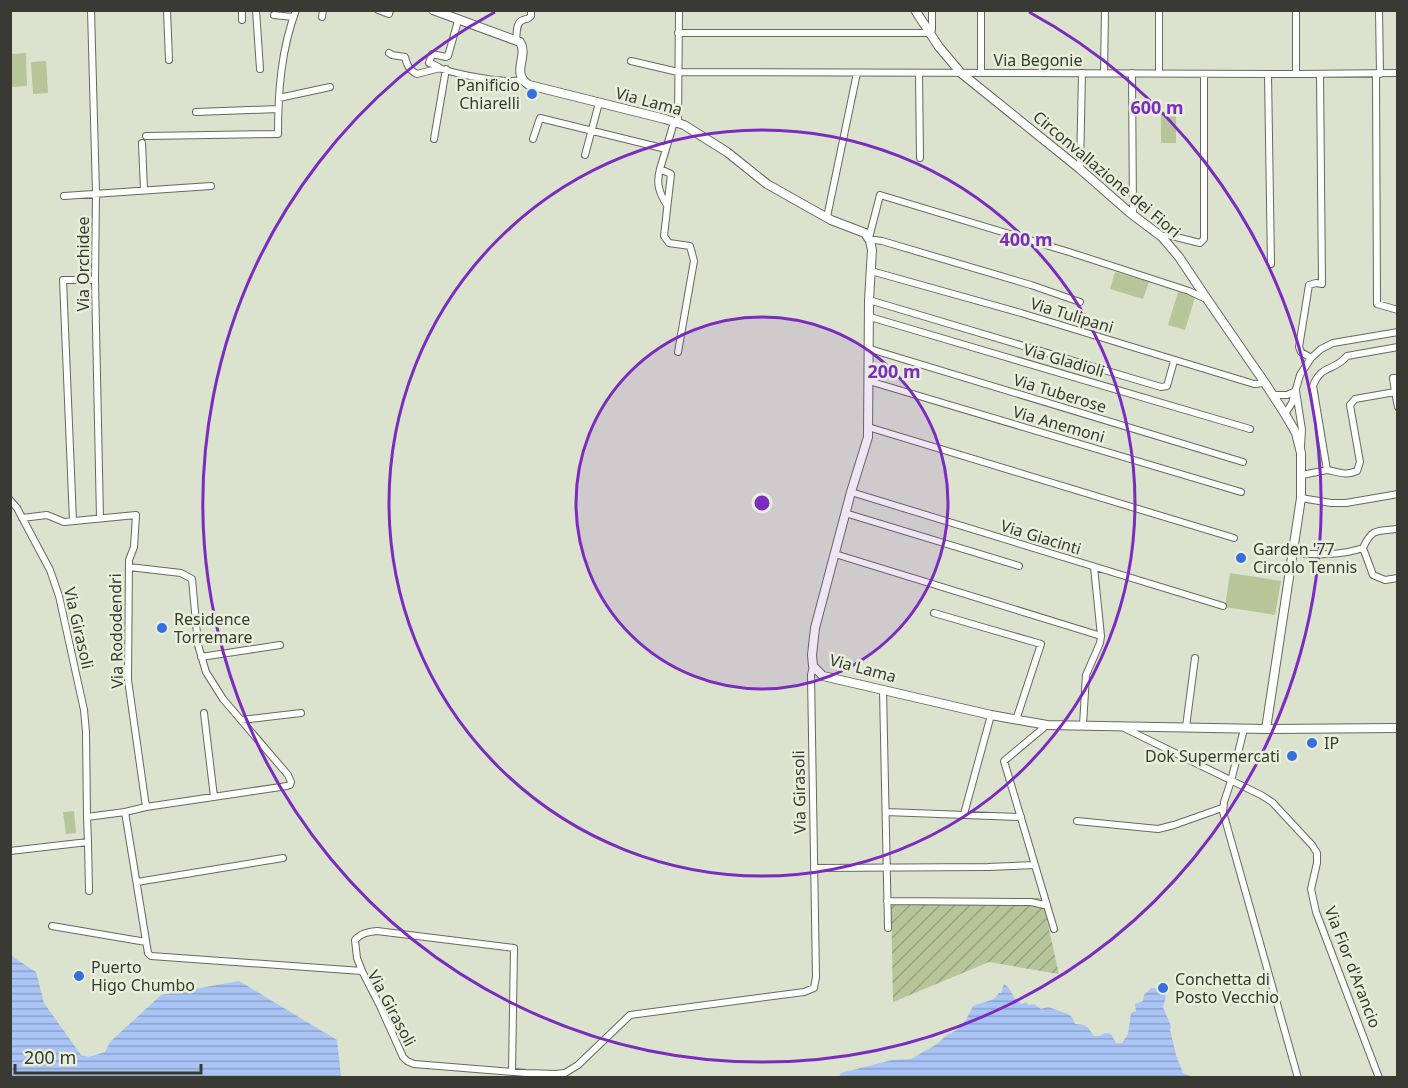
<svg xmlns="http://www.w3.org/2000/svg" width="1408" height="1088" font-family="'Noto Sans',sans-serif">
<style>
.garden{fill:url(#garden-furrows)}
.pitch{fill:#b7c698}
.water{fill:url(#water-rules)}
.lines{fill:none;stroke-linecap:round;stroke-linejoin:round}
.street-casing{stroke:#656b5a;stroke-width:8}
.secondary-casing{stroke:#656b5a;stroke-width:10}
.street{stroke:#fff;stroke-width:6}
.secondary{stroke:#fff;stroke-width:8}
.ring{fill:none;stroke:#7b2cbf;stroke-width:3}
.poi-dot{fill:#376fde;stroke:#e8efdb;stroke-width:2}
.labels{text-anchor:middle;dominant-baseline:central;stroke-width:5;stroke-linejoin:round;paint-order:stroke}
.street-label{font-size:16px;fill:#383a33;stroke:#e8efdb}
.poi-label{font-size:16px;fill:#383a33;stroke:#e8efdb;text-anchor:start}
.centre{fill:#7b2cbf;stroke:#e8efdb;stroke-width:3}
.ring-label{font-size:18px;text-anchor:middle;font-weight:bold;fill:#7b2cbf;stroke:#e8efdb;stroke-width:5;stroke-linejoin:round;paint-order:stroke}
</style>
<defs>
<pattern id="garden-furrows" width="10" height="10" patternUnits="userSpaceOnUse" patternTransform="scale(1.5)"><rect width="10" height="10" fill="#b7c698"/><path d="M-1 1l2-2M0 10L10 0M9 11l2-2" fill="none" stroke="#96a27d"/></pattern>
<pattern id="water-rules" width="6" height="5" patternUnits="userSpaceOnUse" patternTransform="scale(1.5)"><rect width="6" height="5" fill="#aac5f5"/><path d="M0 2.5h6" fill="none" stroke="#8ba1c7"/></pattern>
</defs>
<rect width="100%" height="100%" fill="#dbe2ce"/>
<!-- garden -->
<path class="garden" d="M891 898H1042L1059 974 989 962 893 1002Z"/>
<!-- pitch -->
<path class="pitch" d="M26 53 27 86 12 87 11 54Z
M46 61 48 93 33 94 31 62Z
M1161 112H1176V143H1161Z
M1115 272 1149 282 1143 299 1110 289Z
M1178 292 1195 297 1185 330 1168 325Z
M1230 573 1281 581 1275 615 1225 607Z
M74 811 76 833 66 834 63 812Z"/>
<!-- water -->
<path class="water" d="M10 955 36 972 44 1003 81 1055 89 1057 105 1052 110 1042 161 995 239 981 337 1040 341 1077H11Z
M1004 984C1013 989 1011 999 1022 1004L1026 1002 1029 1005 1034 1004 1041 1009 1048 1007 1068 1014 1072 1017 1075 1024C1088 1024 1088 1028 1094 1036H1099L1105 1033 1111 1034 1116 1043H1122L1128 1034 1131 1013 1136 1011 1135 1004 1143 1001 1144 995 1151 988C1158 988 1162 991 1166 996L1163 1007 1171 1026 1170 1030 1176 1055 1183 1073 1193 1077H839L841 1073 892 1060 911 1059 937 1044 947 1035 957 1030 966 1020 973 1006 994 999 999 993H1001Z"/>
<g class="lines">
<!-- street casing -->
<g class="street-casing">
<path id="street" d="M91 10 96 193 95 280 100 518
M167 10 169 60
M242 10V20
M256 10 260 69
M378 10 389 14 390 10
M1159 10V73
M1379 10 1380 74
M274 15 293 17
M322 17 323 10
M458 21 448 56 446 57 432 54 429 63C434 64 438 67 442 69 461 75 504 84 523 80
M678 33H930L932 30V10
M516 40C517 32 516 22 523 20 531 17 525 21 531 16V10
M389 53 392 55 405 57C407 65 409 70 417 74L440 68
M631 61 678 72 1296 74 1398 73
M919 73 920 158
M981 73V10
M1104 73 1105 10
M1132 73 1133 215
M1268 74 1271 264
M1296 74V10
M1376 74 1377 304 1398 310
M279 98 330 87
M196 112 278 109
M678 123 679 10
M146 136 278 134C278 92 281 50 296 10
M434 139 446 69
M533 139 540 118 666 149 674 122
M142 143 144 190
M666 149 660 169 671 174 664 236 669 243 690 246 694 261 678 352
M585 155 599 103
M660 169C656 183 659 193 667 205
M1080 169 1082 73
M64 196 211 186
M827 217 857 73
M1162 237 1168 235 1200 243 1204 239V74
M869 238 880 195 1069 252 1189 291 1206 299
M870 241 875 240 882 241 1031 285 1080 302
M871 271 1021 313 1254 384 1265 383
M869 300 1161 387 1167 386 1174 361
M870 317 1250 429
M870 349 1243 462
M1311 358 1301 352 1299 347 1309 285 1316 283 1322 284 1320 74
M869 381 1241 492
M1395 392 1398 407
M1273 395H1287L1296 391 1302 430 1301 446
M1285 414 1292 403 1300 375 1311 358 1321 349 1333 343 1398 332
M868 427 1234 538
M1327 470C1338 472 1346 476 1357 471L1360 462 1350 405 1355 399 1395 392 1393 378H1398
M1302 475 1327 470 1313 386C1321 364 1334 372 1347 356L1398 347
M851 492 1223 606
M1301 498 1331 503H1346L1398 494
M10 500 17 508 50 570 59 596 84 710 86 732 87 817 125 812 148 953 151 956 362 971 380 1006 403 1057 407 1061 414 1064 526 1073 555 1074 565 1073 578 1065 630 1015 804 992 814 988 816 977 811 675 813 666
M845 513 1019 566
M22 518 47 515 64 522 136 515 134 547 129 560 128 680 146 807 125 812
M73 521 63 280H95
M1363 548 1373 575 1385 580 1398 578
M1292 552C1313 556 1343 555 1363 548 1372 528 1377 531 1398 529
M835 554 1101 636
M129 567 181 573 192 579 198 645 206 672 223 699 288 775 291 782 290 785 287 786 146 807
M934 613 1041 644 1016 720
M201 657 280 645
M883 690 888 928
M204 713 214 797
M241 720 301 713
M1047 725 1004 761 1054 929
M1083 725 1086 675 1100 643 1101 636 1094 567
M1120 726 1261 795 1272 802 1312 845 1317 853V863L1311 889 1316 912 1379 1078
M1186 727 1195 658
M1244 729 1231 781 1224 802 1223 812 1298 1078
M886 812 1021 817
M964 814 991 715
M1077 821 1158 829 1174 825 1222 808
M88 842 89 891
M10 851 88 842 87 817
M814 868 988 867 1035 865
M137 882 283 858
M887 901 1031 902 1044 905H1047
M52 926 146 942
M362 971 357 958 355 940C361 933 368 932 377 931L514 948 512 1072"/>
</g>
<!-- secondary casing -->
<g class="secondary-casing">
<path id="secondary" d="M433 10 520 42C529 57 510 73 529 85L665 119 684 125 727 152 767 184 806 206 831 220 865 233 870 241 872 250 869 300 868 437 851 492 815 628 812 655 813 666 823 676 991 715 1047 725 1266 729
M915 10 939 47 961 73 1080 169 1129 212 1162 237 1179 257 1207 299 1265 383 1285 414 1296 433 1301 453V498L1266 729 1398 728"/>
</g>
<!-- street -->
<use href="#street" class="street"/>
<!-- secondary -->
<use href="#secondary" class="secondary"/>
</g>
<!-- distance rings -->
<circle cx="762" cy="503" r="186" fill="#7b2cbf" fill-opacity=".12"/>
<g class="ring">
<circle cx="762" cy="503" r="186"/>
<circle cx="762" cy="503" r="373"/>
<path d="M1029 12A559 559 0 1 1 495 12"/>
</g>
<!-- markers -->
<g class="poi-dot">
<circle cx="532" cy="94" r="6"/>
<circle cx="1241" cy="558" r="6"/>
<circle cx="162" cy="628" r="6"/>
<circle cx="1312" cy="743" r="6"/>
<circle cx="1292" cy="756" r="6"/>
<circle cx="79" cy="976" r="6"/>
<circle cx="1163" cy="988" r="6"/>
</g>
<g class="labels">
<!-- street labels -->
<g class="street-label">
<text x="1038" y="60">Via Begonie</text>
<text transform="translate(649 101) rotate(15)">Via Lama</text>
<text transform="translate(1107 174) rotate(40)">Circonvallazione dei Fiori</text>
<text transform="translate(83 264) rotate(-90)">Via Orchidee</text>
<text transform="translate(1072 315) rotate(17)">Via Tulipani</text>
<text transform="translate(1064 360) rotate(16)">Via Gladioli</text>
<text transform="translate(1060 393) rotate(17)">Via Tuberose</text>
<text transform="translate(1059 424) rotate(16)">Via Anemoni</text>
<text transform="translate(1041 537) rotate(17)">Via Giacinti</text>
<text transform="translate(79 628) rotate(77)">Via Girasoli</text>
<text transform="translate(116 631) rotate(-91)">Via Rododendri</text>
<text transform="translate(863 668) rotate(15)">Via Lama</text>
<text transform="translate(799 792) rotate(-91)">Via Girasoli</text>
<text transform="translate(1353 967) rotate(69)">Via Fior d'Arancio</text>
<text transform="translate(392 1008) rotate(62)">Via Girasoli</text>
</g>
<!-- poi labels -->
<g class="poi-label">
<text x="520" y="85" text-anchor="end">Panificio<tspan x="520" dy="18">Chiarelli</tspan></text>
<text x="1253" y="549">Garden '77<tspan x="1253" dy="18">Circolo Tennis</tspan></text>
<text x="174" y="619">Residence<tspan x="174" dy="18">Torremare</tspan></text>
<text x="1324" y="743">IP</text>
<text x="1280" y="756" text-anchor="end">Dok Supermercati</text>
<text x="91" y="967">Puerto<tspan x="91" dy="18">Higo Chumbo</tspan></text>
<text x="1175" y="979">Conchetta di<tspan x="1175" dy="18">Posto Vecchio</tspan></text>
</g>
</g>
<circle cx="762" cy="503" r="9" class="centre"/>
<g class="ring-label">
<text x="1157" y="114">600 m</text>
<text x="1026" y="246">400 m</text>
<text x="894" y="378">200 m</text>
</g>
<!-- border -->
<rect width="1408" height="1088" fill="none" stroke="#383a33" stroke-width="24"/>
<!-- scale -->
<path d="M15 1064v9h186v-9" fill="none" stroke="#383a33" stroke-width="3"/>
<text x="24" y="1064" font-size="18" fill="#383a33" stroke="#e8efdb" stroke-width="4.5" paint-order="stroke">200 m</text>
</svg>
